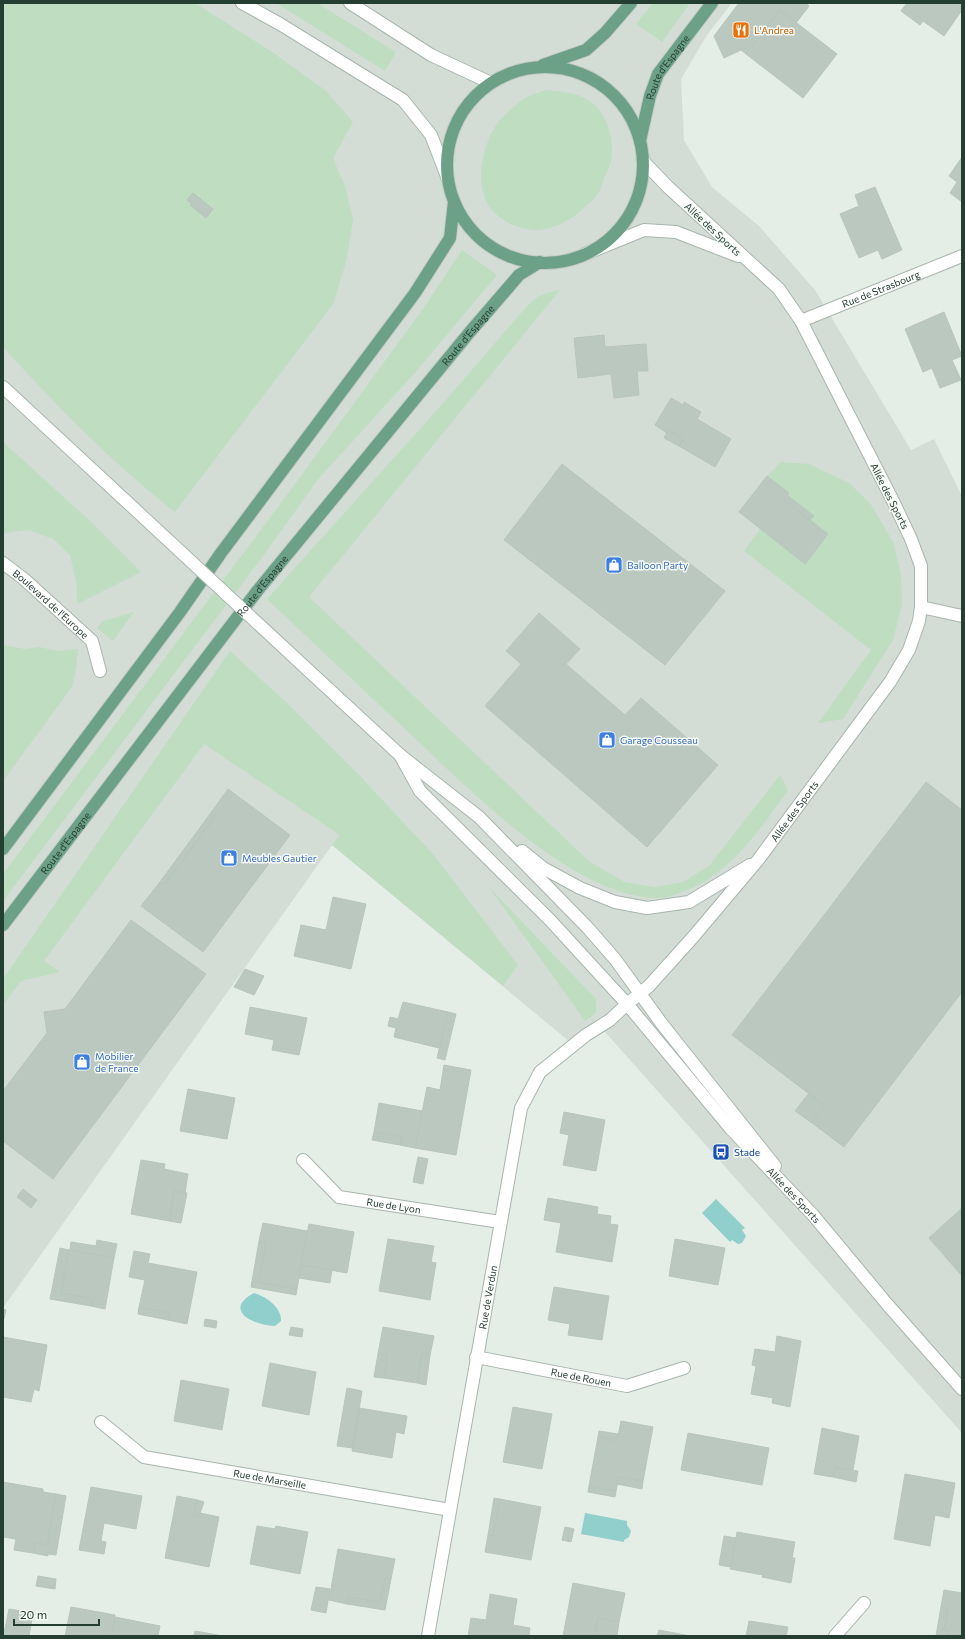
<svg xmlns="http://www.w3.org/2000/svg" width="965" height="1639" font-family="Commissioner,sans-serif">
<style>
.built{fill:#d3ddd6}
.green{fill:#bfddc1}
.water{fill:#90cfcb}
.building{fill:#bac8c0;stroke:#b7c6bd}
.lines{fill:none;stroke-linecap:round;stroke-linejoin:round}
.minor-casing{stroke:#a8b5ad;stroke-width:14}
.tertiary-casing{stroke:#a8b5ad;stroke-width:14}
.primary-casing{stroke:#c2c9c6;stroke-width:14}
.minor{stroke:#fff;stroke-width:12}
.tertiary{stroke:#fff;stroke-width:12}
.primary{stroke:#6ca087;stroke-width:12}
.tertiary-bridge-casing{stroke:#a8b5ad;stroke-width:14;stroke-linecap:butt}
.tertiary-bridge{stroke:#fff;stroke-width:12}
.labels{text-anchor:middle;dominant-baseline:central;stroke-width:3;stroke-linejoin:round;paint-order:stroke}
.food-label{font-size:10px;fill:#c56008;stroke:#f5faf6;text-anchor:start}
.street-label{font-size:10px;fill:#253e32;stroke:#f5faf6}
.shop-label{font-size:10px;fill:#366cbe;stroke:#f5faf6;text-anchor:start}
.transit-label{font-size:10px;fill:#164399;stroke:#f5faf6;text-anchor:start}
</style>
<rect width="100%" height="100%" fill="#e5ede7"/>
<!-- built -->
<path class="built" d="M3 3H732L707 35 681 79 684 140 712 187 759 226 815 290 911 450 934 439 962 496V1433L597 1023 570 1042 332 845 3 1308Z"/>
<!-- green -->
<path class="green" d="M3 3H195L272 52 325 90 353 122 333 158 346 189 353 220 346 262 333 304 175 512C112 463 57 406 3 347Z
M276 3H317L396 52 385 71Z
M653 3H690L662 42 636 24Z
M547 90C561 92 575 92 588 100 608 112 616 142 610 165 608 170 605 176 603 181 601 186 600 192 597 195 594 200 588 204 584 208 558 232 526 239 497 215 471 194 481 144 499 121 504 115 520 101 527 97 533 94 541 92 547 90Z
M462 250 497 275 413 375 319 478 263 556 3 901V874L281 503 423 309Z
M560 290 309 597 589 861 624 882 655 887 683 882 709 866 780 775 788 790C759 831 729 877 679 893 675 894 671 897 667 897 581 908 461 781 403 727 357 684 312 642 267 599L445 401 527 306C537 296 545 292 560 290Z
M3 442 89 520 141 572 77 604V586L70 555 53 539 29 530 3 533Z
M781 462 809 464 849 483 870 503 893 542 901 575 902 604 893 640 843 719 818 723 871 650 744 551 760 529 805 564 828 535 810 520 814 516 787 495 788 493 767 476Z
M134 612 113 641 97 628 103 621Z
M3 645 25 649 39 647 57 651 78 649 76 669 72 687 3 781Z
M230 651 286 702 361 777 433 854 518 965 503 986 332 845 340 835 204 744 44 961 60 972 21 981 3 1005V979Z
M488 886 596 999V1013L585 1021Z"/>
<!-- water -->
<path class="water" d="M716 1199 745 1228 742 1230 746 1236 742 1243 738 1244 732 1240 730 1242 702 1213Z
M254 1293C265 1296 282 1307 281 1321L275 1326C254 1326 222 1310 254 1293Z
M585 1513 627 1521V1525L631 1531 629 1537 624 1540V1542L581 1534Z"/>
<!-- building -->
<path class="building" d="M739 3H805L809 6 796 23 780 10 746 54 741 50 724 58 714 36Z
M907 3H962V10L944 36 923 21 920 25 901 11Z
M780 10 837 54 803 98 746 54Z
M962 157V202L950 193 957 182 949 176Z
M875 187 902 250 882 259 878 250 859 258 840 214 859 206 855 195Z
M193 193 213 209 206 218 190 205 192 204 187 200Z
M944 312 962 356 952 360 961 380 940 388 932 368 923 372 905 329Z
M604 335 605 347 646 344 648 371H637L639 395 614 398 611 374 578 378 574 338Z
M671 398 683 405 684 402 701 412 697 419 731 439 715 467 679 446 683 439 668 430 667 433 655 425Z
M668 430 683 439 679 446 664 438Z
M562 464 725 591 665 665 504 540Z
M767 476 789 493 783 499 828 534 805 564 739 512Z
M787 495 814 516 810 520 783 499Z
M539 613 580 649 566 664 625 715 641 698 718 765 647 847 485 706 521 664 506 651Z
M926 782 962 810V992L844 1147 812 1123 825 1106 732 1035Z
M228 789 290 835 203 952 141 906 160 882 164 885 215 817 210 814Z
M210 814 215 817 164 885 160 882Z
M333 897 366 904 351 969 294 956 301 925 326 930Z
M131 920 206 974 53 1179 3 1141V1091L47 1033 44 1012 65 1009Z
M245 969 264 976 254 995 234 987Z
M403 1002 448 1012 439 1048 394 1037 396 1028 388 1026 390 1017 398 1019Z
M250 1007 307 1018 299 1055 272 1050 274 1040 245 1034Z
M448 1012 456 1014 445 1060 437 1058Z
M444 1065 471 1070 456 1155 415 1148 427 1087 440 1090Z
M188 1089 235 1098 227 1139 180 1131Z
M809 1093 825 1106 812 1123 795 1111Z
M379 1103 422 1111 415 1148 400 1145 402 1137 374 1132Z
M564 1112 605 1120 596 1171 563 1165 569 1135 560 1133Z
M374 1132 402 1137 400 1145 372 1140Z
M418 1157 428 1159 423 1184 413 1182Z
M141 1160 165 1164 164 1169 188 1174 185 1193 174 1191 169 1221 131 1214Z
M23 1189 37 1200 31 1208 17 1197Z
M174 1191 187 1193 181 1223 169 1221Z
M548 1198 598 1207 597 1214 611 1216 610 1224 618 1225 612 1262 556 1252 561 1223 544 1220Z
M962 1208V1276L929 1238Z
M263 1223 307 1231 297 1289 259 1282 266 1242 259 1241Z
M309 1224 354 1232 347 1273 301 1265Z
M388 1239 434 1246 431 1262 436 1263 430 1300 379 1291Z
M675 1239 725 1248 718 1285 669 1276Z
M97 1240 117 1244 114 1258 70 1250 71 1242 96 1246Z
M259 1241 266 1242 259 1282 297 1289 296 1295 251 1287Z
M60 1248 69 1250 61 1293 93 1299 91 1306 50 1299Z
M69 1250 114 1258 105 1309 91 1306 93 1299 61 1293Z
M134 1251 150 1254 148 1263 197 1272 187 1324 168 1320 170 1313 139 1307 145 1280 129 1277Z
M301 1265 332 1270 330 1283 299 1278Z
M554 1287 609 1296 602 1340 568 1335 570 1324 548 1320Z
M139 1307 170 1313 168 1320 138 1314Z
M3 1309 6 1310 4 1319H3Z
M205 1319 217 1321 216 1328 204 1326Z
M291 1327 303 1329 302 1337 289 1335Z
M383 1327 434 1336 430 1355 422 1353 417 1383 384 1378 387 1355 378 1354Z
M777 1336 801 1341 790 1407 772 1403 773 1398 751 1394 756 1366 752 1365 755 1349 775 1352Z
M3 1337 47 1345 39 1391 34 1389 31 1402 3 1397Z
M422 1353 430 1355 426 1385 417 1383Z
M378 1354 387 1355 384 1378 374 1377Z
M270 1363 316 1372 309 1415 262 1406Z
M181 1380 229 1389 222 1430 174 1421Z
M347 1388 362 1391 353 1448 337 1446Z
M513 1407 552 1414 542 1469 503 1462Z
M359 1408 407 1416 404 1434 396 1432 392 1458 352 1451Z
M621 1421 653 1427 643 1481 619 1477 616 1491 589 1486 598 1437 617 1441Z
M822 1428 859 1436 853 1470 835 1467 833 1477 814 1474Z
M599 1431 618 1434 617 1441 598 1437Z
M688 1433 769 1448 762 1485 681 1470Z
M835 1467 858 1471 856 1482 833 1477Z
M905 1474 955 1483 949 1518 935 1515 930 1546 894 1539Z
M619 1477 643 1481 642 1489 617 1484Z
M3 1482 43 1489V1492L56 1494 47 1545 35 1542 33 1553 14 1550 16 1539 3 1537Z
M589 1486 616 1491 615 1497 588 1492Z
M91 1487 142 1496 136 1529 104 1523 101 1541 106 1542 104 1554 79 1550Z
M56 1494 66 1496 56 1555 48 1554V1556L33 1553 35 1542 47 1545Z
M177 1496 197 1500 194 1515 199 1516 200 1513 219 1517 209 1567 165 1558Z
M494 1498 500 1499 493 1536 488 1535Z
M500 1499 541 1507 531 1560 485 1552 488 1535 493 1536Z
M197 1500 204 1502 199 1516 194 1515Z
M257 1526 275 1529 276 1526 308 1532 300 1574 250 1564Z
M565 1527 574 1529 571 1542 562 1540Z
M737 1532 795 1542 792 1558H795L791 1583 762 1577 763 1575 730 1569Z
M724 1536 736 1538 731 1567 719 1565Z
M338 1549 395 1559 391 1579 385 1578 380 1602 348 1597 347 1604 329 1600Z
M38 1576 56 1579 55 1589 36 1586Z
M385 1578 391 1579 385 1610 347 1604 348 1597 380 1602Z
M573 1583 625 1593 619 1622 598 1618 594 1636H563Z
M316 1587 330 1589 326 1613 311 1610Z
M944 1590 962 1593V1636H948L949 1631 944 1630 948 1609 941 1607Z
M490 1594 517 1599 513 1625 530 1628 529 1636H468L471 1618 486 1620Z
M71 1607 115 1615 112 1636H65Z
M941 1607 948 1609 944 1630 949 1631 948 1636H936Z
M9 1609 33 1613 29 1636H3V1629H5Z
M115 1617 160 1626 158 1636H112Z
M598 1618 619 1622 617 1636 594 1635Z
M749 1621 788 1627 786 1636H746Z
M659 1630 690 1636H657Z
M195 1631 223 1636H194Z"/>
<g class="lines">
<!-- minor casing -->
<g class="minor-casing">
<g id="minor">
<path id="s1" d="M801 321 962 256"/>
<path id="s2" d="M3 563 24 579 92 641 100 671"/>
<path d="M921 607 962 616"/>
<path id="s3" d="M303 1160 339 1197 500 1222"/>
<path id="s4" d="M476 1357 627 1386 684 1368"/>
<path id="s5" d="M101 1422 144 1457 450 1510"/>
<path id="s6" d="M428 1636 521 1108 540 1072 586 1035 610 1020 627 1004"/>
<path d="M835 1636 864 1603"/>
</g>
</g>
<!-- tertiary casing -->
<g class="tertiary-casing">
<g id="tertiary">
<path d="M242 3 280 24 403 100 431 135 448 179"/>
<path d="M350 3 431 55 491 83"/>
<path d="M585 254 644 230 676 232 738 256"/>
<path d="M3 387 127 502"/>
<path d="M308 670 400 755 479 817 587 927 615 959 662 1024 775 1166"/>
<path id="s7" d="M400 755 420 791 550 920 627 1004 731 1129 813 1215 887 1304 962 1389"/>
<path d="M522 851 543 868 580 888 615 902 647 908 689 902 750 865"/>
<path id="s8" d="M627 1004 649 986 694 936 758 860 890 682 909 650 919 621 921 607V566L911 539 894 503 801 321 779 289 668 187 643 161"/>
</g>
</g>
<!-- primary casing -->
<g class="primary-casing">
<g id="primary">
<path d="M543 65 586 50 605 33 631 3"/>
<circle cx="545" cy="165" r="98"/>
<path id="s9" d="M640 141 650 96 658 74 712 3"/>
<path d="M3 849 180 612 221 553 415 293 450 238 454 202"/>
<path id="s10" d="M3 925 258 590 469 333 519 275 540 262"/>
</g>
</g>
<!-- minor -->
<use href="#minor" class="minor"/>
<!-- tertiary -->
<use href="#tertiary" class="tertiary"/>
<!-- primary -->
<use href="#primary" class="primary"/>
<!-- tertiary-bridge casing -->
<g class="tertiary-bridge-casing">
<path id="tertiary-bridge" d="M127 502 308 670"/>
</g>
<!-- tertiary-bridge -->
<use href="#tertiary-bridge" class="tertiary-bridge"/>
</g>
<!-- icons -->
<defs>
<g id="restaurant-square" transform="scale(0.9)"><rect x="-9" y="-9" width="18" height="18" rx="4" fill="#e8710a" stroke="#f5faf6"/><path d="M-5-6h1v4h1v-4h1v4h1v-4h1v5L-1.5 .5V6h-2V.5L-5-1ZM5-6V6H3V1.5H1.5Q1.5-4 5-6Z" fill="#fff"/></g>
<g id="shop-square" transform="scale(0.9)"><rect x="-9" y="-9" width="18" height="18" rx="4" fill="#3f7fe0" stroke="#f5faf6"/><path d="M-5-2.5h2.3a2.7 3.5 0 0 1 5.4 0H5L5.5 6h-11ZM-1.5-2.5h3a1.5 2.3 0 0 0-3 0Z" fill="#fff"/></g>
<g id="bus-square" transform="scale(0.9)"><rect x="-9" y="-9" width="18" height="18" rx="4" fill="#1a4fb4" stroke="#f5faf6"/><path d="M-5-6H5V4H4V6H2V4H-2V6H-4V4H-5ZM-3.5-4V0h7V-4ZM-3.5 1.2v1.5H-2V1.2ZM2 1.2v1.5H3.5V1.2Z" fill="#fff"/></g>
</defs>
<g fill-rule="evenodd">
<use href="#restaurant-square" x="741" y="30"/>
<use href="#shop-square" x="614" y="565"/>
<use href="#shop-square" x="607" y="740"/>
<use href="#shop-square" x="229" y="858"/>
<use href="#shop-square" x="82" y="1062"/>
<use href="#bus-square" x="721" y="1152"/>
</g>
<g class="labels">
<!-- food labels -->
<g class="food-label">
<text x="754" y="30">L'Andrea</text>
</g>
<!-- street labels -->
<g class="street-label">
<text stroke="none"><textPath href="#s9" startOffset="80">Route d'Espagne</textPath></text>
<text transform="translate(713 229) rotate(43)">Allée des Sports</text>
<text stroke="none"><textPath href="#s1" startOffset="86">Rue de Strasbourg</textPath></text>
<text stroke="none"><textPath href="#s10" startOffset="751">Route d'Espagne</textPath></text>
<text transform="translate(890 496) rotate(63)">Allée des Sports</text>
<text stroke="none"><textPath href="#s10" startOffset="427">Route d'Espagne</textPath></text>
<text stroke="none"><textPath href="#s2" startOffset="63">Boulevard de l'Europe</textPath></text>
<text stroke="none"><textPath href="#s8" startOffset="256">Allée des Sports</textPath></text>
<text stroke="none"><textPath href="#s10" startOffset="103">Route d'Espagne</textPath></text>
<text stroke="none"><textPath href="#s7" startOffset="592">Allée des Sports</textPath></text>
<text stroke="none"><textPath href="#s3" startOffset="107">Rue de Lyon</textPath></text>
<text stroke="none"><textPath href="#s6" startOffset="344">Rue de Verdun</textPath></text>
<text stroke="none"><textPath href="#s4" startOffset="107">Rue de Rouen</textPath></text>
<text stroke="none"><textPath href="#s5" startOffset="183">Rue de Marseille</textPath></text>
</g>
<!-- shop labels -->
<g class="shop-label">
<text x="627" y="565">Balloon Party</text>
<text x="620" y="740">Garage Cousseau</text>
<text x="242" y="858">Meubles Gautier</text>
<text x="95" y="1056">Mobilier<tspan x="95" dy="12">de France</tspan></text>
</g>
<!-- transit labels -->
<g class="transit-label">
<text x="734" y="1152">Stade</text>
</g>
</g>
<!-- border -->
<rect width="965" height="1639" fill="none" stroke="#253e32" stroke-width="8"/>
<!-- scale -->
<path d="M14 1619v6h85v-6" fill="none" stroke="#253e32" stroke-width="2"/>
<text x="20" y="1619" font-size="12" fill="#253e32" stroke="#f5faf6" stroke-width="3" paint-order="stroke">20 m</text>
</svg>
